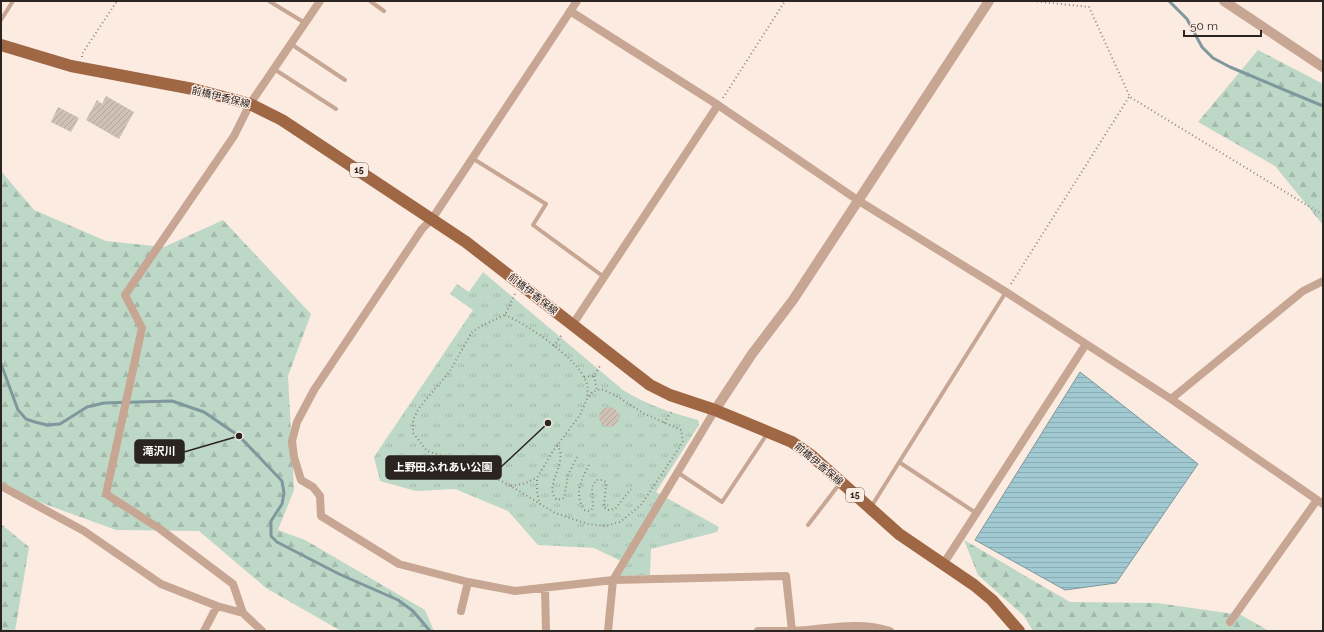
<svg xmlns="http://www.w3.org/2000/svg" width="1324" height="632" font-family="Raleway,'Noto Sans JP',sans-serif">
<style>
.forest{fill:url(#forest-firs)}
.park{fill:url(#park-tufts)}
.water{fill:url(#water-rules);stroke:#7e989d}
.lines{fill:none;stroke-linecap:round;stroke-linejoin:round}
.stream{stroke:#7e989d;stroke-width:3}
.building{fill:url(#building-hatch)}
.path{stroke:#91857f;stroke-width:2;stroke-dasharray:1 3;stroke-linecap:butt}
.service{stroke:#c7a693;stroke-width:4}
.minor{stroke:#c7a693;stroke-width:8}
.tertiary{stroke:#c7a693;stroke-width:10}
.primary{stroke:#a06744;stroke-width:12}
.labels{text-anchor:middle;dominant-baseline:central;stroke-width:3;stroke-linejoin:round;paint-order:stroke}
.shield{fill:#fcebe1;stroke:#6a605b;stroke-width:1}
.shield-label{font-size:9px;font-weight:bold;fill:#2b2421}
.street-label{font-size:10px;fill:#2b2421;stroke:#fcebe1}
.leader{fill:none;stroke:#2b2421;stroke-width:1.5}
.callout-dot{fill:#2b2421;stroke:#fcebe1;stroke-width:1.5}
.callout{fill:#2b2421;stroke:#2b2421;stroke-width:1.5}
.callout-label{font-size:11px;text-anchor:middle;font-weight:bold;fill:#fff}
</style>
<defs>
<pattern id="forest-firs" width="22" height="20" patternUnits="userSpaceOnUse"><rect width="22" height="20" fill="#bed8c7"/><path d="M5 1l3.5 6h-7zM16 11l3.5 6h-7z" fill="#a3b9ab"/></pattern>
<pattern id="park-tufts" width="24" height="20" patternUnits="userSpaceOnUse"><rect width="24" height="20" fill="#bed8c7"/><path d="M3 7l-1-3M5 7V3M7 7l1-3M15 17l-1-3M17 17v-4M19 17l1-3" fill="none" stroke="#a3b9ab"/></pattern>
<pattern id="water-rules" width="6" height="5" patternUnits="userSpaceOnUse"><rect width="6" height="5" fill="#a1c9d2"/><path d="M0 2.5h6" fill="none" stroke="#8bacb4"/></pattern>
<pattern id="building-hatch" width="6" height="6" patternUnits="userSpaceOnUse"><rect width="6" height="6" fill="#d0c1b5"/><path d="M-1 1l2-2M0 6l6-6M5 7l2-2" fill="none" stroke="#b3a69b"/></pattern>
</defs>
<rect width="100%" height="100%" fill="#fcebe1"/>
<!-- forest -->
<path class="forest" d="M1258 50 1323 84V225L1275 166 1198 122Z
M1 171 34 210 106 241 164 247 223 220 311 314 288 376 294 490 278 530 305 540 425 610 434 631H341L266 588 199 531 116 530 1 488Z
M1 524 29 547 15 631H1Z
M964 540 1070 602 1157 603 1241 615 1269 631H1033L1024 616 978 575Z"/>
<!-- park -->
<path class="park" d="M483 272 623 390C647 405 672 413 698 420L699 425 656 492 719 527 717 532 651 549 650 575 620 576 625 563 594 548 538 545 508 511 455 489 416 491 380 481 374 457 473 310 450 294 457 284 469 292Z"/>
<!-- water -->
<path class="water" d="M1080 372 1198 464 1116 583 1065 590 975 540Z"/>
<g class="lines">
<!-- stream -->
<path class="stream" d="M1169 1 1187 19 1202 47 1213 58 1230 67 1323 106
M1 364 18 410 26 419 35 422 47 425 60 424 87 407 104 403 172 401 204 412 239 436 282 481 284 493 282 504 271 521V536L277 542 339 574 398 600 413 611 430 631"/>
</g>
<!-- building -->
<path class="building" d="M106 96 134 112 119 139 86 120 97 100 102 104Z
M58 107 79 118 71 132 51 122Z
M599 417a10 10 0 1 1 20 0a10 10 0 1 1-20 0Z"/>
<g class="lines">
<!-- path -->
<path class="path" d="M1033 1 1089 7 1130 97 1323 215
M82 57V54L117 1
M723 98 785 1
M1011 284 1129 97
M515 294 505 315 483 325 472 332 450 371 419 408 413 420V433L427 451 468 464 511 486 555 513 588 524 606 526 620 522 641 505 683 442 681 430 643 413 615 395 601 389 592 392 587 399 580 415 553 451 537 478V492L540 504
M505 315C527 324 574 356 585 379 588 385 588 390 587 397
M553 346 562 335
M594 376 597 390
M584 377 594 376 600 366
M664 423 672 411
M557 445C570 463 542 485 557 500L564 498 568 475 577 457
M589 465C581 480 574 494 584 510L590 511 593 508 592 487 596 480H602L606 482 604 507 607 510 615 509 631 489
M511 486 526 483 536 478"/>
<!-- service -->
<path class="service" d="M269 1 305 23
M370 1 384 11
M1 20 13 1
M291 44 345 80
M274 69 336 109
M472 158 546 204 533 225 604 277
M899 462 976 513
M677 472 722 502 767 434
M871 507 1006 292
M808 525 841 482"/>
<!-- minor -->
<path class="minor" d="M577 1 432 219 422 229 314 390 297 422 292 441 294 457 301 480 313 487 320 496 321 516 399 564 468 582 515 591 613 580 786 576 792 631
M570 11 718 105 859 201 1006 292 1171 399 1323 504
M573 324 718 105
M1171 399 1303 291 1323 281
M1 486 84 531 161 584 217 606 243 613 262 631
M944 563 1086 344
M545 588 546 631
M461 611 468 582
M243 613 233 584 160 529 106 494 142 328 125 295 234 136 250 104 320 1
M1230 622 1317 500
M204 631 217 606
M608 631 613 580 715 410
M758 631C774 631 791 631 807 630 835 627 863 622 890 631"/>
<!-- tertiary -->
<path class="tertiary" d="M1224 1 1323 67
M715 410 752 354 793 300 989 1"/>
<!-- primary -->
<path class="primary" d="M1 45 71 66 193 89 250 104 282 120 466 242 650 385 670 395 715 410 792 442 812 456 899 534 974 585 992 600 1019 631"/>
</g>
<g class="labels">
<!-- shield labels -->
<g class="shield">
<rect x="350" y="163" width="18" height="14" rx="3"/>
<rect x="846" y="488" width="18" height="14" rx="3"/>
</g>
<g class="shield-label">
<text x="359" y="170">15</text>
<text x="855" y="495">15</text>
</g>
<!-- street labels -->
<g class="street-label">
<text transform="translate(221 97) rotate(14)">前橋伊香保線</text>
<text transform="translate(533 294) rotate(38)">前橋伊香保線</text>
<text transform="translate(819 464) rotate(40)">前橋伊香保線</text>
</g>
</g>
<!-- callouts -->
<path class="leader" d="M239 436L184 452M548 423L501 467"/>
<g class="callout-dot">
<circle cx="239" cy="436" r="4"/>
<circle cx="548" cy="423" r="4"/>
</g>
<g class="callout">
<rect x="135" y="440" width="49" height="23" rx="4"/>
<rect x="386" y="456" width="115" height="23" rx="4"/>
</g>
<g class="callout-label">
<text x="159" y="455">滝沢川</text>
<text x="443" y="471">上野田ふれあい公園</text>
</g>
<!-- border -->
<rect width="1324" height="632" fill="none" stroke="#2b2421" stroke-width="4"/>
<!-- scale -->
<path d="M1184 30v6h77v-6" fill="none" stroke="#2b2421" stroke-width="2"/>
<text x="1190" y="30" font-size="12" fill="#2b2421" stroke="#fcebe1" stroke-width="3" paint-order="stroke">50 m</text>
</svg>
